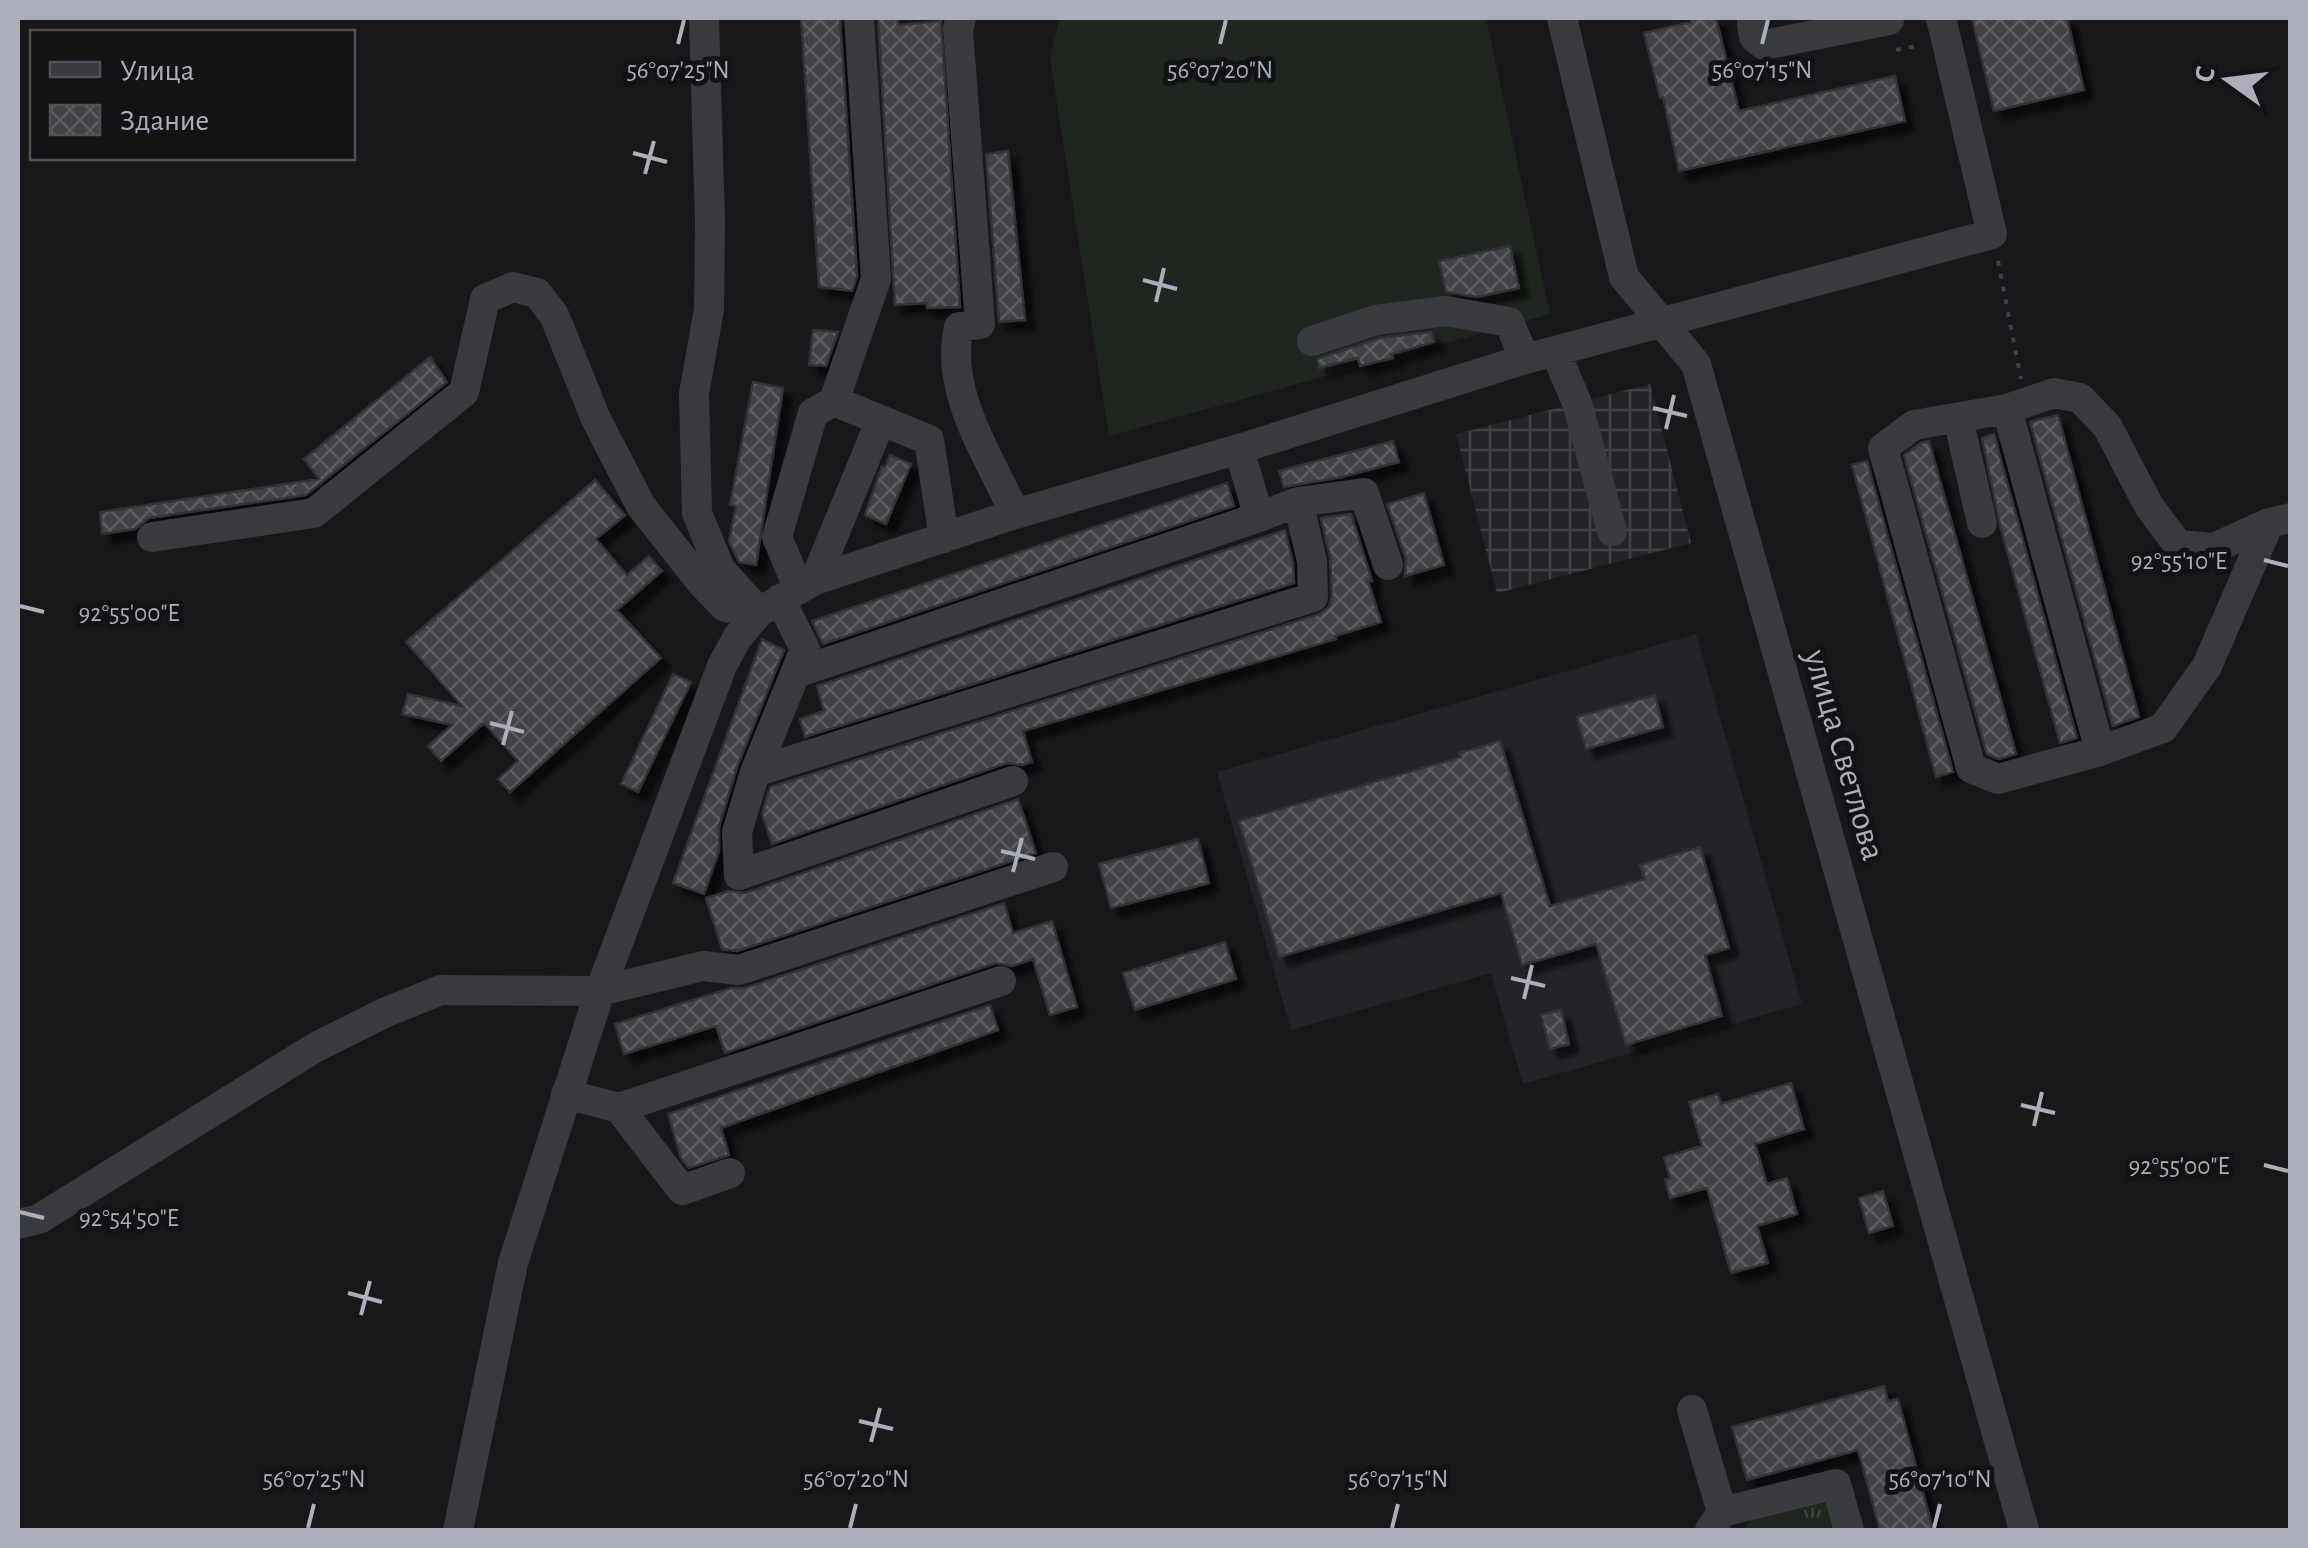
<svg xmlns="http://www.w3.org/2000/svg" width="2308" height="1548" font-family="'Alegreya Sans',sans-serif">
<style>
.built{fill:#242428}
.industrial{fill:url(#industrial-grid)}
.grass{fill:url(#grass-tufts)}
.pitch{fill:#1e261f}
.building{fill:url(#building-cross-hatch);stroke:#323237;stroke-width:2.5;filter:url(#shadow)}
.lines{fill:none;stroke-linecap:round;stroke-linejoin:round}
.path{stroke:#3f4147;stroke-width:4;stroke-dasharray:5 8;stroke-linecap:butt}
.minor{stroke:#393a40;stroke-width:30}
.ticks{fill:none;stroke:#aaafbb;stroke-width:4}
.labels{text-anchor:middle;dominant-baseline:central;stroke-width:10;stroke-linejoin:round;paint-order:stroke}
.street-label{font-size:35px;fill:#aaafbb;stroke:#131316}
.ticks-label{font-size:25px;text-anchor:middle;fill:#aaafbb;stroke:#131316;stroke-width:10;stroke-linejoin:round;paint-order:stroke}
</style>
<defs>
<pattern id="industrial-grid" width="8" height="8" patternUnits="userSpaceOnUse" patternTransform="scale(2.5)"><rect width="8" height="8" fill="#242428"/><path d="M0 4h8M4 0v8" fill="none" stroke="#414145"/></pattern>
<pattern id="grass-tufts" width="24" height="20" patternUnits="userSpaceOnUse" patternTransform="scale(2.5)"><rect width="24" height="20" fill="#1e261f"/><path d="M3 7l-1-3M5 7V3M7 7l1-3M15 17l-1-3M17 17v-4M19 17l1-3" fill="none" stroke="#3c433e"/></pattern>
<pattern id="building-cross-hatch" width="8" height="8" patternUnits="userSpaceOnUse" patternTransform="scale(2.5)"><rect width="8" height="8" fill="#424348"/><path d="M0 0l8 8M0 8l8-8" fill="none" stroke="#5b5c60"/></pattern>
<filter id="shadow"><feDropShadow dx="9" dy="9" stdDeviation="2.5" flood-color="#0009"/></filter>
</defs>
<rect width="100%" height="100%" fill="#18181b"/>
<!-- built -->
<path class="built" d="M1696 634 1802 1004 1523 1084 1491 973 1291 1030 1217 772Z"/>
<!-- industrial -->
<path class="industrial" d="M1650 384 1691 543 1497 593 1456 434Z"/>
<!-- grass -->
<path class="grass" d="M1829 1497 1844 1530H1742L1759 1512Z"/>
<!-- pitch -->
<path class="pitch" d="M1060 18H1486L1550 314 1109 436 1050 58Z"/>
<!-- building -->
<path class="building" d="M801 18H840L857 276 852 291 819 287Z
M878 18H897L898 25 941 21 960 307 927 308V303L895 305Z
M1690 18H1716L1739 111 1895 76 1905 121 1679 171 1663 97 1660 98 1644 33 1691 22Z
M1972 18H2067L2084 90 1994 111Z
M1008 151 1025 320 999 322 986 154Z
M1510 246 1519 288 1477 297 1446 292 1439 261Z
M813 330 838 332 826 366 809 365Z
M1431 332 1434 342 1392 354 1393 358 1360 366 1358 358 1319 368 1317 359 1380 338Z
M430 357 447 382 306 495 149 518 135 529 102 534 100 512 319 479 304 459Z
M753 382 783 388 756 565 739 562 729 541 736 506 730 505Z
M2058 415 2139 717 2113 726 2030 422Z
M1994 434 2077 738 2060 743 2000 525 1982 438Z
M1393 441 1399 462 1342 477 1284 487 1279 471Z
M1929 441 2016 754 1999 759 1987 754 1904 455 1921 443Z
M890 455 911 464 886 524 865 515 882 466 885 467Z
M1867 461 1953 772 1936 777 1852 465Z
M595 480 625 515 596 539 627 575 649 556 662 571 617 610 661 658 510 792 498 779 518 761 484 723 441 761 428 746 452 725 402 714 408 694 462 706 406 642Z
M1227 483 1234 506 823 644 812 621Z
M1424 493 1444 565 1405 576 1406 559 1387 504Z
M1351 514 1372 581H1368L1381 622 1335 636 1336 639 1023 731 1032 762 1022 765 1007 763 772 844 762 814 770 787 1320 614 1329 607 1332 596 1330 557 1321 518Z
M1285 530 1293 563 1294 583 805 737 800 719 824 711 817 686Z
M762 639 784 650 737 767 719 827V851L704 894 673 883Z
M673 674 691 682 638 792 621 784Z
M1655 695 1663 727 1586 749 1577 717Z
M1500 741 1550 906 1645 879 1640 865 1700 847 1729 948 1705 955 1722 1016 1626 1045 1596 944 1522 965 1501 893 1279 957 1239 821 1461 757 1459 753Z
M1018 799 1036 853 737 951 722 949 706 898 729 891 745 893Z
M1198 839 1209 883 1111 908 1099 864Z
M1004 903 1013 933 1052 921 1077 1007 1050 1015 1033 959 1012 966 996 963 725 1053 716 1026 624 1054 615 1024 731 988H745Z
M1225 942 1236 979 1135 1010 1123 973Z
M990 1005 998 1030 721 1128 729 1155 689 1168 681 1158 668 1114Z
M1561 1010 1569 1044 1550 1049 1541 1015Z
M1791 1083 1804 1129 1755 1144 1767 1184 1787 1178 1797 1214 1757 1226 1768 1263 1731 1273 1707 1188 1670 1198 1665 1179 1670 1178 1664 1157 1702 1146 1689 1102 1718 1094 1721 1104Z
M1883 1191 1893 1226 1869 1233 1859 1198Z
M1884 1386 1888 1401 1898 1399 1933 1530H1880L1858 1450 1747 1480 1732 1427Z"/>
<g class="lines">
<!-- path -->
<path class="path" d="M1896 50 1921 45
M1998 261 2021 379"/>
<!-- minor -->
<path class="minor" d="M704 18 710 223 709 309 694 394 697 513 720 569 759 612
M961 18 958 29 980 324 959 327C944 392 989 456 1015 514
M1562 18 1624 277 1696 364 2024 1530
M1755 18 1752 24 1754 37 1764 45 1889 20
M1312 341 1376 320 1446 311 1509 322 1525 359
M1555 351 1577 403 1612 531
M834 401 929 440 944 538
M2007 409 2100 751
M1958 418 1982 523
M1239 449 1259 517 1298 502 1364 493 1388 565
M2269 523 2214 548 2178 545 2149 506 2107 426 2080 398 2054 393 2007 409 1914 425 1883 448 1971 768 1998 779 2100 751 2163 728 2207 666 2269 523 2290 518
M152 537 314 513 464 392 485 299 513 287 537 293 554 315 596 419 641 506 701 582 725 607 759 612
M815 580 881 420
M798 587 777 537 813 413 834 401 876 279 859 18
M780 599 805 649 755 772 1313 597 1312 561 1298 502
M796 673 1259 517
M755 772 737 832 739 875 1013 781
M566 1094 619 1108 1001 981
M619 1108 682 1190 730 1173
M18 1224 39 1219 316 1047 384 1013 441 990 600 991 703 966 739 970 1053 867
M1692 1410 1722 1512 1710 1530
M1722 1512 1836 1484 1849 1530
M458 1530 513 1263 600 991 722 666 737 638 759 612 815 580 1015 514 1239 449 1525 359 1992 234 1941 18"/>
</g>
<!-- ticks -->
<path class="ticks" d="M678 44 684 20M1220 44 1226 20M1762 44 1768 20M633 153 667 162M645 174 654 141M1143 280 1177 289M1156 302 1164 268M1653 408 1687 416M1666 429 1674 395M2264 560 2288 566M20 606 44 612M490 723 524 732M503 745 512 711M1001 851 1035 859M1013 872 1022 838M1511 978 1545 986M1524 999 1532 965M2021 1105 2055 1113M2034 1126 2042 1092M2264 1165 2288 1171M20 1212 44 1218M348 1293 382 1302M361 1315 370 1281M859 1421 893 1429M871 1442 880 1408M308 1528 314 1504M850 1528 856 1504M1392 1528 1398 1504M1934 1528 1940 1504"/>
<g class="labels">
<!-- street labels -->
<g class="street-label">
<text transform="translate(1844 755) rotate(74)">улица Светлова</text>
</g>
</g>
<g class="ticks-label">
<text x="678" y="78">56°07'25"N</text>
<text x="1220" y="78">56°07'20"N</text>
<text x="1762" y="78">56°07'15"N</text>
<text x="2179" y="569">92°55'10"E</text>
<text x="129" y="621">92°55'00"E</text>
<text x="2179" y="1174">92°55'00"E</text>
<text x="129" y="1226">92°54'50"E</text>
<text x="314" y="1487">56°07'25"N</text>
<text x="856" y="1487">56°07'20"N</text>
<text x="1398" y="1487">56°07'15"N</text>
<text x="1940" y="1487">56°07'10"N</text>
</g>
<!-- border -->
<rect width="2308" height="1548" fill="none" stroke="#aaafbb" stroke-width="40"/>
<!-- legend -->
<rect x="30" y="30" width="325" height="130" fill="#131316" stroke="#4f5158" stroke-width="2.5"/>
<rect x="50" y="62" width="50" height="15" fill="#393a40" stroke="#4f5158" stroke-width="2.5"/>
<text x="120" y="80" font-size="30" fill="#aaafbb">Улица</text>
<rect x="50" y="105" width="50" height="30" fill="url(#building-cross-hatch)" stroke="#4f5158" stroke-width="2.5"/>
<text x="120" y="130" font-size="30" fill="#aaafbb">Здание</text>
<!-- north arrow -->
<g transform="translate(2228 80) rotate(284)" stroke="#131316" stroke-width="8" paint-order="stroke">
<path d="M0-8L18 38L0 25L-18 38Z" fill="#aaafbb"/>
<text y="-15" font-size="28" font-weight="bold" text-anchor="middle" fill="#aaafbb">С</text>
</g>
</svg>
